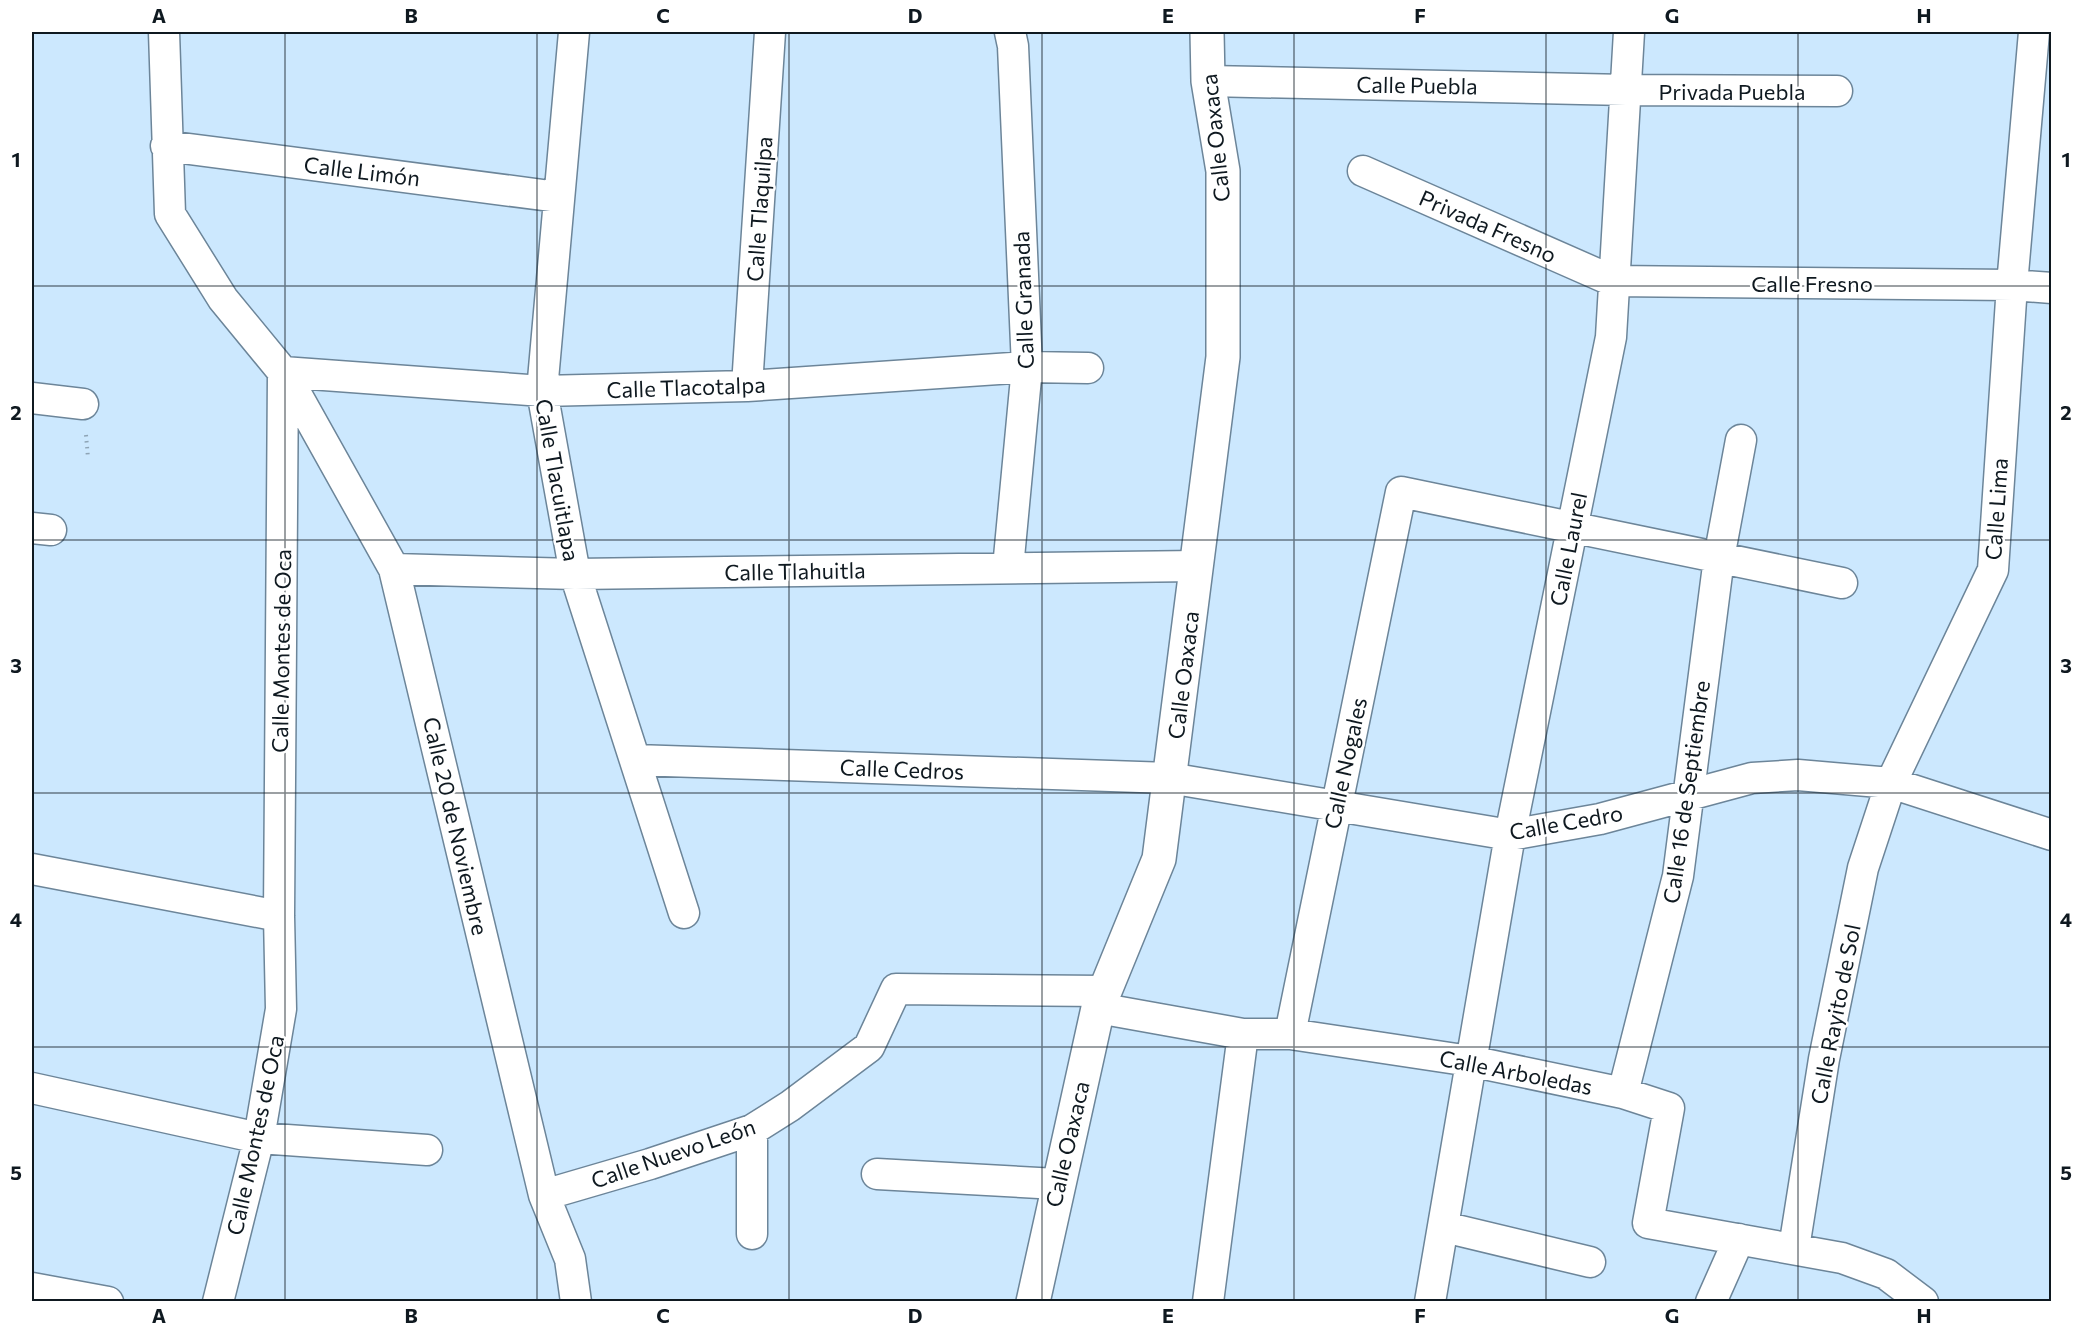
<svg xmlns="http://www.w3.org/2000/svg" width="2083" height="1333" font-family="Commissioner,sans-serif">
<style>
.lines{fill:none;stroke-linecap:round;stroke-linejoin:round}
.minor-casing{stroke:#6c8599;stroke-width:33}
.tertiary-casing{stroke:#6c8599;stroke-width:36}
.path{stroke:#8ea4b5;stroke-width:4;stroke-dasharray:1.5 4.5;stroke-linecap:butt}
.minor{stroke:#fff;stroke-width:30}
.tertiary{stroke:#fff;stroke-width:33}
.grid{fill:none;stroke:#0f1920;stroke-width:1.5;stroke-opacity:0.55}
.labels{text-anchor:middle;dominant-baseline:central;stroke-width:5;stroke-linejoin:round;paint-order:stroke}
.street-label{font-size:22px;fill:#0f1920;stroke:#fff}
.neatline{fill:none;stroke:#0f1920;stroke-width:2}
.grid-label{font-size:20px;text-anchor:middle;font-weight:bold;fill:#0f1920}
</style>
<rect width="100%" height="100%" fill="#cce8fe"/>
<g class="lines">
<!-- minor casing -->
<g class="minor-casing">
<path id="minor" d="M164 32 170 214 223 299 283 372 279 916 281 1009 259 1138 218 1302
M574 32 542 391 575 574 684 913
M1208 81 1626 90 1837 91
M166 146 558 197
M1363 171 1613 281 2012 285 2052 288
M283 372 542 391 747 386 1027 367 1088 368
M285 374 394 569 544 1195 570 1259 576 1302
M747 386 770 32
M32 398 83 404
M32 528 51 530
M1008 568 1027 367 1013 46 1010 32
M394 569 575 574 1197 566
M635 760 1169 778 1510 835 1600 819 1752 778 1798 775 1891 783 2052 835
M32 869 279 916
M1098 1008 1243 1034H1290L1470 1061 1623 1093 1669 1108 1648 1223 1842 1258 1886 1274 1923 1302
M1290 1034 1401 492 1842 583
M32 1088 259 1138 427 1150
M1623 1093 1678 876 1719 558 1741 440
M752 1130V1234
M877 1174 1057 1184
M544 1195 650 1164 752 1130 790 1106 869 1047 896 989 1103 991
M1444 1227 1590 1262
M1794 1248 1824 1059 1863 868 1891 783 1993 570 2012 285 2034 32
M32 1288 108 1302
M1208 1302 1243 1034
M1430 1302 1510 835 1611 337 1629 32
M1711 1302 1739 1239"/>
</g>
<!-- tertiary casing -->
<g class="tertiary-casing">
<path id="tertiary" d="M1033 1302 1098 1008 1159 859 1223 357V171L1208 81 1207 32"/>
</g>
<!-- path -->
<path class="path" d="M86 435 88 458"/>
<!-- minor -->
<use href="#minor" class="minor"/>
<!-- tertiary -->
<use href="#tertiary" class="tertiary"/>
</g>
<!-- grid -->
<path class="grid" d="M285 32V1302M537 32V1302M789 32V1302M1042 32V1302M1294 32V1302M1546 32V1302M1798 32V1302M32 286H2052M32 540H2052M32 793H2052M32 1047H2052"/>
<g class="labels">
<!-- street labels -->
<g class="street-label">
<text transform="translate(1417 85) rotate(1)">Calle Puebla</text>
<text x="1732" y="91">Privada Puebla</text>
<text transform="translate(1215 138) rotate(-96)">Calle Oaxaca</text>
<text transform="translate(362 171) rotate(7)">Calle Limón</text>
<text transform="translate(759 209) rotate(-86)">Calle Tlaquilpa</text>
<text transform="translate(1488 226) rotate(24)">Privada Fresno</text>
<text x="1812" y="283">Calle Fresno</text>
<text transform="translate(1023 300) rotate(-92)">Calle Granada</text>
<text transform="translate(686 387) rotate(-2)">Calle Tlacotalpa</text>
<text transform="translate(558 480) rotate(80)">Calle Tlacuitlapa</text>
<text transform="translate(1996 509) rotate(-86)">Calle Lima</text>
<text transform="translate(1568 549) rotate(-79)">Calle Laurel</text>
<text transform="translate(795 571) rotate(-1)">Calle Tlahuitla</text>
<text transform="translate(281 651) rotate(-89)">Calle Montes de Oca</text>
<text transform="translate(1183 675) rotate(-83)">Calle Oaxaca</text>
<text transform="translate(1345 763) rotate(-78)">Calle Nogales</text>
<text transform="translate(902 769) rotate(2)">Calle Cedros</text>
<text transform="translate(1686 792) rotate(-82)">Calle 16 de Septiembre</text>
<text transform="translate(1566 822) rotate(-10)">Calle Cedro</text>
<text transform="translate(456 826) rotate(77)">Calle 20 de Noviembre</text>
<text transform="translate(1835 1014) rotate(-79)">Calle Rayito de Sol</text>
<text transform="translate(1516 1072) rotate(11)">Calle Arboledas</text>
<text transform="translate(255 1135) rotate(-78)">Calle Montes de Oca</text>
<text transform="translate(1067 1144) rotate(-77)">Calle Oaxaca</text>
<text transform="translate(673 1153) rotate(-19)">Calle Nuevo León</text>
</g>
</g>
<!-- border -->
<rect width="2083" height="1333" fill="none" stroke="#ffffff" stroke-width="66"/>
<rect x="33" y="33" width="2017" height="1267" class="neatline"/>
<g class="grid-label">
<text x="159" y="23">A</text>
<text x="411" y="23">B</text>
<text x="663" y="23">C</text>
<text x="915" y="23">D</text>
<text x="1168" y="23">E</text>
<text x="1420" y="23">F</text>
<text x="1672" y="23">G</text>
<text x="1924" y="23">H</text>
<text x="16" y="167">1</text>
<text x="2066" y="167">1</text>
<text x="16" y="420">2</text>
<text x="2066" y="420">2</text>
<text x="16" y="673">3</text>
<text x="2066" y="673">3</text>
<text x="16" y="927">4</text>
<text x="2066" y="927">4</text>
<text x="16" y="1180">5</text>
<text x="2066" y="1180">5</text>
<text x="159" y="1323">A</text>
<text x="411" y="1323">B</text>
<text x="663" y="1323">C</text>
<text x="915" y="1323">D</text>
<text x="1168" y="1323">E</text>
<text x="1420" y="1323">F</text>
<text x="1672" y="1323">G</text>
<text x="1924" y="1323">H</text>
</g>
</svg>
